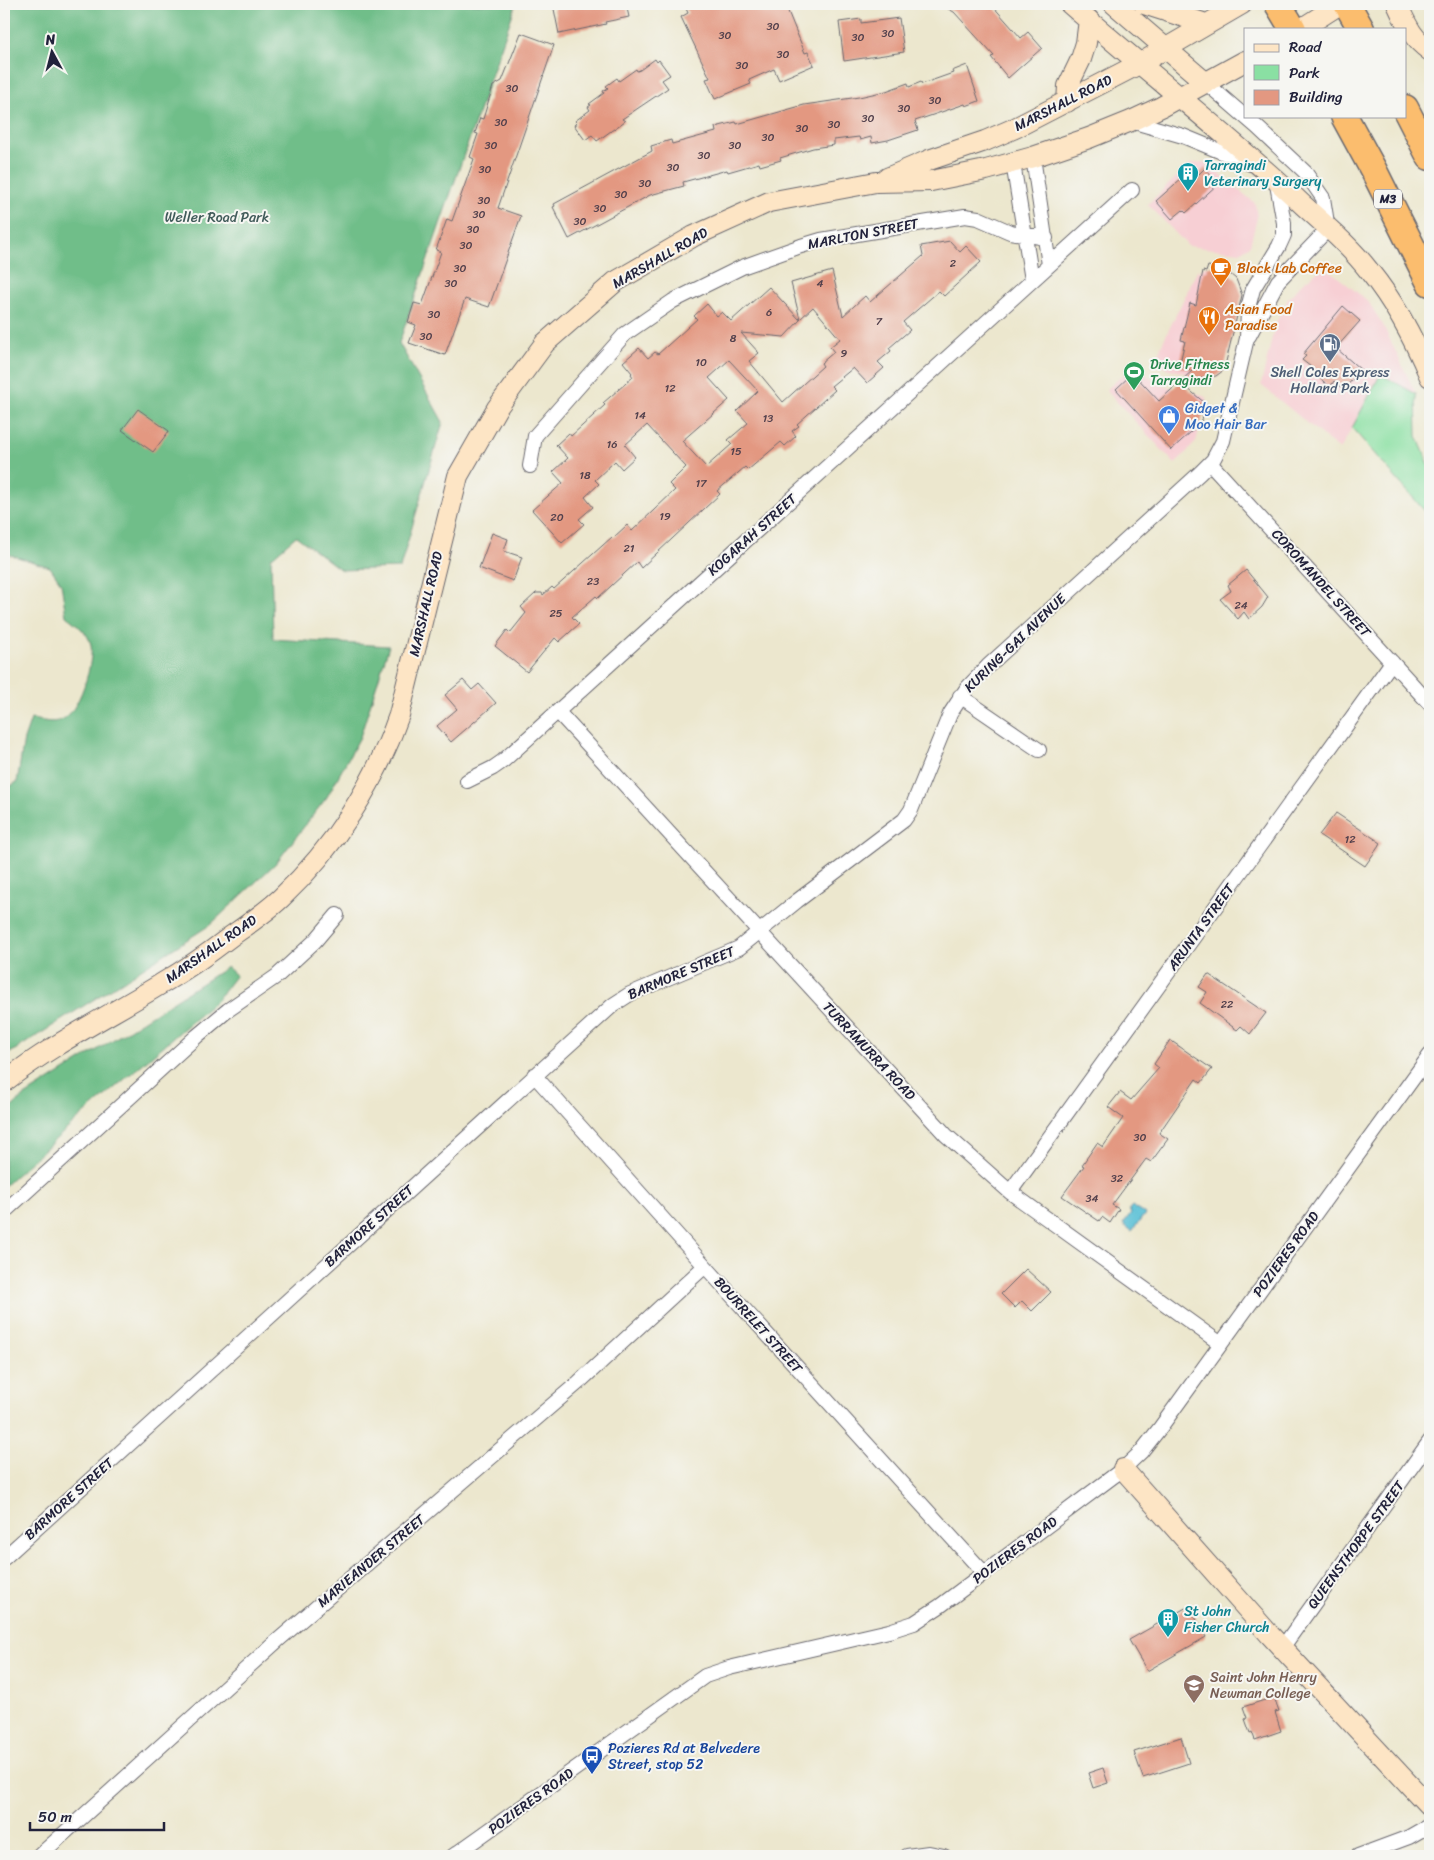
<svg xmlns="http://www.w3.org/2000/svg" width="1434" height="1860" font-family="Sriracha,sans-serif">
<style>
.built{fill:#f7cfd4}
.green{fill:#8ae0a3;stroke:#56816f}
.forest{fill:#6fbe89;stroke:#487062}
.water{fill:#57bfd5;stroke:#3c7088}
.building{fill:#e39881;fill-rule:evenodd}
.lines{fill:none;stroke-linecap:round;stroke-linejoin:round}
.street-casing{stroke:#69676e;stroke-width:16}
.secondary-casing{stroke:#69676e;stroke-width:22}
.highway-casing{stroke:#69676e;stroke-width:29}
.street{stroke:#fff;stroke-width:14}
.secondary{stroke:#fde5c5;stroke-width:20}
.highway{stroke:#fbbd6e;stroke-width:26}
.labels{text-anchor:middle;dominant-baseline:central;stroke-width:4;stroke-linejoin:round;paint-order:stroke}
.number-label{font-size:11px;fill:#52404c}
.shield{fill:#f6f6f2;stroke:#626272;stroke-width:1}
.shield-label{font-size:12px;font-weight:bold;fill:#22223b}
.street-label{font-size:14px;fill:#22223b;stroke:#f6f6f2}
.culture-label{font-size:14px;fill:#0d838f;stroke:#f6f6f2;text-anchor:start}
.park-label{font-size:14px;fill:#415b5a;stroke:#f6f6f2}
.food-label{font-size:14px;fill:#c56008;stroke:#f6f6f2;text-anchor:start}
.leisure-label{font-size:14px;fill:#27864d;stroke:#f6f6f2;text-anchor:start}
.service-label{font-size:14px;fill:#4e5e75;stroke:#f6f6f2}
.shop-label{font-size:14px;fill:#366cbe;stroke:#f6f6f2;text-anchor:start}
.education-label{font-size:14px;fill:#785e54;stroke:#f6f6f2;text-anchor:start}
.transit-label{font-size:14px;fill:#164399;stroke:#f6f6f2;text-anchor:start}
</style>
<rect width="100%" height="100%" fill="#f6f6f2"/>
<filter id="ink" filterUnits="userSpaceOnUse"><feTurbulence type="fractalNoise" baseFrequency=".02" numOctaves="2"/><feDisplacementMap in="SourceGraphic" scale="10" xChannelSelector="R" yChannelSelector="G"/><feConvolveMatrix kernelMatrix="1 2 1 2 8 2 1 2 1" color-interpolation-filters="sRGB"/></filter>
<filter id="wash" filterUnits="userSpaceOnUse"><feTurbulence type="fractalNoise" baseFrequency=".0096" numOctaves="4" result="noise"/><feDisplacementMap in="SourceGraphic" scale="20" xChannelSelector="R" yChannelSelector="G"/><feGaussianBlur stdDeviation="1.12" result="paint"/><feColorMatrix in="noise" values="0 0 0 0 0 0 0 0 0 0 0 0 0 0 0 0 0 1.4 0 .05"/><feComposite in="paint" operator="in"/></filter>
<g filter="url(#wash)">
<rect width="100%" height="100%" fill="#ece7ce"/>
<!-- built -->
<path class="built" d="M1204 162 1255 203 1257 218 1250 245 1240 252 1188 246 1148 204 1190 164Z
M1208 266 1224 269 1236 279 1242 295 1224 370 1216 376 1202 378 1162 367 1158 360 1161 346 1197 271Z
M1327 270 1334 274 1368 301 1383 325 1416 394 1384 376 1379 377 1340 450 1261 385 1275 325 1288 299 1301 284 1318 271Z
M1134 365 1159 385 1199 394 1207 398 1196 442 1175 464 1106 390Z"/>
<!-- green -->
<path class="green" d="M1384 376 1416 394 1417 436 1430 467V517L1352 428 1379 377Z"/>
<!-- forest -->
<path class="forest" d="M4 4H516L399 343 443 422 400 568 341 570 296 536 271 558 273 639 389 646 360 737 327 797 276 863 210 925 4 1057V790L17 782 24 739 31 719C40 720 52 724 61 720 79 714 94 662 91 645 89 633 75 623 66 616L61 583 50 567 4 553Z
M227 967 236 975 216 1001 77 1120 4 1186V1114L23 1097Z"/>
<!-- water -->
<path class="water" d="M1132 1206 1145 1214 1132 1231 1123 1224 1131 1213 1129 1209Z"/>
<g id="blocks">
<!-- building -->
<path class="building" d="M553 4H626L629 17 605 22 606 24 559 34Z
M684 4H785L805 53 808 52 814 65 779 80 774 69 749 80 751 84 715 99 706 79 710 78 681 17 688 13Z
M939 4H991L1021 38 1028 32 1042 48 1008 78 991 57 994 56 954 12Z
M899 18 904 52 844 61 839 22 861 19V23Z
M521 33 554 45 498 208 521 216 489 307 465 299 445 355 409 343 416 325 408 322 414 303 422 305 441 252 436 250 447 219 452 221 474 159 470 157 478 134 475 133 480 118 483 119 493 86 502 81Z
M655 59 657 62 659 60 670 75 662 80 668 88 622 119 625 121 597 141 592 135 585 140 574 125 577 123 575 121 590 110 588 107 591 105 589 104 604 93 603 91 608 88 606 86 617 78 619 81 636 69 637 71 640 70Z
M967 65 979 101 966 106 965 104 915 121 918 130 888 140 872 143 871 137 860 140 859 137 834 140V145L813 148 780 158 781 160 760 166 759 163 728 172 727 170 683 182 684 186 650 195 569 239 553 207 555 206 554 204 652 151 651 146 671 140 672 144 716 132 715 127 736 122 737 124 804 105 859 97 886 91 908 83 909 87 921 82 922 84 953 73 952 71Z
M1193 168 1199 174 1205 168 1219 183 1186 213 1183 210 1172 219 1156 201Z
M950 241 960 252 966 246 981 262 944 296 939 291 903 322 910 330 889 348 891 351 878 362 884 368 867 383 853 368 831 386 835 390 797 424 799 426 792 431 796 436 785 446 781 442 748 470 745 467 717 491 720 494 641 568 637 562 598 598 596 596 572 617 579 624 559 642 555 638 527 672 495 646 507 630 510 633 526 613 521 607 536 593H542L543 595 552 587 554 589 612 537 613 538 627 525 632 531 675 490 669 484 686 467 647 425 625 445 635 457 622 469 615 461 595 480 599 484 585 497 593 507 579 519 584 524 562 543 532 510 563 483 553 472 568 458 556 445 569 433 571 436 605 405 603 403 633 377 631 374 632 373 623 362 639 348 648 358 655 352 658 354 697 319 694 316 707 304 717 316 722 312 731 321 769 287 800 320 784 337 741 333 759 353 749 361 783 402 823 366 821 363 834 352 830 347 840 339 813 307 800 319 791 283 832 271 843 316 865 296 870 302 923 256 921 246ZM729 360 758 391 737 411 748 423 728 440 732 444 706 467 682 441 729 400 709 378Z
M1208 266 1224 269 1236 279 1242 295 1224 370 1216 376 1180 382 1206 404 1201 423 1171 450 1116 389 1133 373 1159 401 1193 370 1179 367 1185 341 1181 340 1190 303 1196 305 1203 271 1206 272Z
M1343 306 1360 321 1336 348 1361 370 1344 389 1334 381 1330 387 1309 369 1311 367 1302 360 1306 356 1303 354Z
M138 409 169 431 153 452 122 430Z
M492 533 508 539 504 551 522 557 513 581 479 568Z
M1246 570 1268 597 1262 607 1249 619 1244 612 1238 619 1220 599 1231 591 1228 585Z
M463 680 472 690 479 684 496 703 451 742 437 726 457 709 445 695Z
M1336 813 1381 843 1365 866 1319 835Z
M1208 974 1266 1013 1250 1034 1241 1026 1237 1030 1200 1003 1207 992 1199 987Z
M1170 1040 1212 1069 1201 1083 1196 1079 1159 1133 1168 1139 1151 1162 1146 1159 1112 1205 1119 1209 1110 1223 1102 1217 1099 1221 1062 1196 1084 1166 1082 1165 1097 1143 1103 1147 1123 1118 1108 1107 1120 1092 1131 1100 1159 1068 1154 1064Z
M1026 1269 1051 1292 1032 1311 1022 1301 1015 1308 1001 1294Z
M1189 1606 1206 1637 1147 1671 1129 1640Z
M1274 1697 1279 1711 1275 1712 1281 1731 1255 1740 1252 1732 1250 1733 1245 1719 1247 1718 1243 1707Z
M1181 1737 1189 1763 1143 1778 1134 1752Z
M1103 1768 1108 1783 1093 1788 1088 1773Z"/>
</g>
</g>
<g filter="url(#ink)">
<use href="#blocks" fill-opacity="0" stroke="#69676e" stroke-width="1"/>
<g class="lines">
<!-- street casing -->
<g class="street-casing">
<path id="street" d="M1205 82 1257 127 1305 172 1323 198 1328 229 1278 281 1249 336
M1131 121 1183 136 1251 164
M1033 157 1049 265
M1013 163 1032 280
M1210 463 1430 704
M530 466 535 436 625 334 673 301 742 267 801 246 821 240 965 216 978 218 1010 232 1046 238
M960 696 1039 750
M558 712 946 1135 1010 1192 1221 1344
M467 781 493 768 503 761 1132 190
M534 1075 705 1266 984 1573
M1010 1192 1392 662
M4 1212 197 1036 228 1010 277 976 315 941 337 915
M4 1558 613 1005 630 994 739 948 797 901 904 820 911 810 950 714 967 688 988 666 1200 473 1213 460 1223 441 1247 338 1248 308 1253 289 1279 246 1284 235V223L1276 179
M1282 1648 1430 1441
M39 1856 277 1641 579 1382 705 1266
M453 1856 705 1676 729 1668 889 1631 914 1623 940 1606 1123 1469 1141 1452 1160 1428 1430 1055
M907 1856 929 1853 944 1856
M1358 1856 1409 1837 1430 1825"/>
</g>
<!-- secondary casing -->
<g class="secondary-casing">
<path id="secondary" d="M1070 4C1147 72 1228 134 1303 205 1326 226 1351 247 1370 272 1396 304 1414 339 1430 377
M1114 4 1205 82
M1144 4 1206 24
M1397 4C1407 25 1411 37 1430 51
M1301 29 1340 4
M1067 102 1068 86 1081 59 1086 43 1089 20
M887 178 929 160 985 141 1015 128 1139 64 1242 4
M4 1082C52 1044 109 1016 161 984 185 970 208 954 230 937 247 925 265 913 281 898 334 848 375 784 399 715L458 476 497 408 545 343 615 282 694 236 769 202 876 182 931 181 986 170 1033 157 1089 138 1131 121 1161 107 1245 61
M1123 1469 1270 1635 1430 1807"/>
</g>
<!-- highway casing -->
<g class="highway-casing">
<path id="highway" d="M1278 4 1293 29
M1347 4 1361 29
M1405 108 1430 157
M1344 116 1374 171 1430 283"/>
</g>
<!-- street -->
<use href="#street" class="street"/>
<!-- secondary -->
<use href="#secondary" class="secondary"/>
<!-- highway -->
<use href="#highway" class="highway"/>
</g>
</g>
<!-- icons -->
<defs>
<g id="building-pin" transform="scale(1.125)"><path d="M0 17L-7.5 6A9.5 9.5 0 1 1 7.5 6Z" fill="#0f9aa8" stroke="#f6f6f2"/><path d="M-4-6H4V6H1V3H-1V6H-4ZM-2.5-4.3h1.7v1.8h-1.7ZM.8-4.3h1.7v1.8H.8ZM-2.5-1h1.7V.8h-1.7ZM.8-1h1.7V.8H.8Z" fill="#fff"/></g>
<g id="cafe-pin" transform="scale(1.125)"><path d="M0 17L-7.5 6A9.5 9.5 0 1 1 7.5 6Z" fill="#e8710a" stroke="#f6f6f2"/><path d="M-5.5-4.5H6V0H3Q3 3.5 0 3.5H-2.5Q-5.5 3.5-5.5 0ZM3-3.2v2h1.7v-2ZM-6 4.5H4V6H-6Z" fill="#fff"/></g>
<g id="restaurant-pin" transform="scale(1.125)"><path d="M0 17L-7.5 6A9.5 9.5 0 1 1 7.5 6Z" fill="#e8710a" stroke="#f6f6f2"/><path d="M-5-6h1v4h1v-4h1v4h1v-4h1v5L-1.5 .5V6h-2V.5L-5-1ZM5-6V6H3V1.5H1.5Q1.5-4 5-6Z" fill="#fff"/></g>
<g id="fuel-pin" transform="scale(1.125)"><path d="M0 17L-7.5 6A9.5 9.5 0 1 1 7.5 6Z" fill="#5c6f8a" stroke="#f6f6f2"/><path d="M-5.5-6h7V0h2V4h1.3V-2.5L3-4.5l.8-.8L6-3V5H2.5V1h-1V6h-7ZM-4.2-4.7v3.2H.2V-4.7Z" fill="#fff"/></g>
<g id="stadium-pin" transform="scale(1.125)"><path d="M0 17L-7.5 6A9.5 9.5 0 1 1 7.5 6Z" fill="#2e9e5b" stroke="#f6f6f2"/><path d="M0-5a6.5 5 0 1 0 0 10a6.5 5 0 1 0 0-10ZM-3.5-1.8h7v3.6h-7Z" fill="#fff"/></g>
<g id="shop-pin" transform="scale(1.125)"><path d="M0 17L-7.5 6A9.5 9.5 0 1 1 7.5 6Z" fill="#3f7fe0" stroke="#f6f6f2"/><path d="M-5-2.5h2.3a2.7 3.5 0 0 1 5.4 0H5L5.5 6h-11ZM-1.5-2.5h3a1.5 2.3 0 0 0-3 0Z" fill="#fff"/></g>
<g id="university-pin" transform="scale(1.125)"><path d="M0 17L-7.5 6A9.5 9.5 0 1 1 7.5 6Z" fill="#8d6e63" stroke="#f6f6f2"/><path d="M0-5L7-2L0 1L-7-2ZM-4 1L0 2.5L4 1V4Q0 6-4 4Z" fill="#fff"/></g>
<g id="bus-pin" transform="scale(1.125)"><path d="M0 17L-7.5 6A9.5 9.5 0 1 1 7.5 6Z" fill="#1a4fb4" stroke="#f6f6f2"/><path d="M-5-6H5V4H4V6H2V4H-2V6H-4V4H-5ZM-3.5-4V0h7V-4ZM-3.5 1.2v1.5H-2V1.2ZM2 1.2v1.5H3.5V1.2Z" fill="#fff"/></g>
</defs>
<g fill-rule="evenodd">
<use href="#building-pin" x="1188" y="173"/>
<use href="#cafe-pin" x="1221" y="268"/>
<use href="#restaurant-pin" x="1209" y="317"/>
<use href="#fuel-pin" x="1330" y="344"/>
<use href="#stadium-pin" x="1134" y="372"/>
<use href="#shop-pin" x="1169" y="416"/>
<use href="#building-pin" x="1168" y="1619"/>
<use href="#university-pin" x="1194" y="1685"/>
<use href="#bus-pin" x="592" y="1756"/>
</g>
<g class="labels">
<!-- number labels -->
<g class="number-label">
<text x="773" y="26">30</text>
<text x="888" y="33">30</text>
<text x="725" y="35">30</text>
<text x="858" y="37">30</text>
<text x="783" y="54">30</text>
<text x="742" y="65">30</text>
<text x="512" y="88">30</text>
<text x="935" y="100">30</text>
<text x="904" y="108">30</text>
<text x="868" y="118">30</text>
<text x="501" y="122">30</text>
<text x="834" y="124">30</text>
<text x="802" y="128">30</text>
<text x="768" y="137">30</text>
<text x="491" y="145">30</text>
<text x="735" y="145">30</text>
<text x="704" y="155">30</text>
<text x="673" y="167">30</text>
<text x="485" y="169">30</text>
<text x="645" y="183">30</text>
<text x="621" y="194">30</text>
<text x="484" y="200">30</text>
<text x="600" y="208">30</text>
<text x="479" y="214">30</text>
<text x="580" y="221">30</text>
<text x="473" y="229">30</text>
<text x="466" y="245">30</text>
<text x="953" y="263">2</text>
<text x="460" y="268">30</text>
<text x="451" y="283">30</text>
<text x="820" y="283">4</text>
<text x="769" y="312">6</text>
<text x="434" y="314">30</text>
<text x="879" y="321">7</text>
<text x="426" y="336">30</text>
<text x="733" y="338">8</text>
<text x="844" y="353">9</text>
<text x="701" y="362">10</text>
<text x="670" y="388">12</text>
<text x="640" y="415">14</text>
<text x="768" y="418">13</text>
<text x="612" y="444">16</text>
<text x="736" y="451">15</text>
<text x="585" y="475">18</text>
<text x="701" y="483">17</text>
<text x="665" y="516">19</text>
<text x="557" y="517">20</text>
<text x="629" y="548">21</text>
<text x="593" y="581">23</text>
<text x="1241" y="605">24</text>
<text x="556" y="613">25</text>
<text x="1350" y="839">12</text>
<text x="1227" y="1004">22</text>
<text x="1140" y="1137">30</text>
<text x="1117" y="1178">32</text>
<text x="1092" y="1198">34</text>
</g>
<!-- shield labels -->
<rect class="shield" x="1374" y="189.5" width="28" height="19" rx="4"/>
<g class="shield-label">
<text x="1388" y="199">M3</text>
</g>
<!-- street labels -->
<g class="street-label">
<text transform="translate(1063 103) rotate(-27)">MARSHALL ROAD</text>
<text transform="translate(863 234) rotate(-11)">MARLTON STREET</text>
<text transform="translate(660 258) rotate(-30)">MARSHALL ROAD</text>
<text transform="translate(752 535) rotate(-42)">KOGARAH STREET</text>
<text transform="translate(1321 583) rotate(48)">COROMANDEL STREET</text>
<text transform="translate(426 604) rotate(-77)">MARSHALL ROAD</text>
<text transform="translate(1015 643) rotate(-44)">KURING-GAI AVENUE</text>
<text transform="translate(1201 927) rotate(-54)">ARUNTA STREET</text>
<text transform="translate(211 949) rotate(-35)">MARSHALL ROAD</text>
<text transform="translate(681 973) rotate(-23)">BARMORE STREET</text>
<text transform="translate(869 1051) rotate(47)">TURRAMURRA ROAD</text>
<text transform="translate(369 1226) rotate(-42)">BARMORE STREET</text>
<text transform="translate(1286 1254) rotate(-54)">POZIERES ROAD</text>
<text transform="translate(758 1325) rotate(48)">BOURRELET STREET</text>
<text transform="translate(69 1499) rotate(-42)">BARMORE STREET</text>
<text transform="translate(1356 1545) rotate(-54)">QUEENSTHORPE STREET</text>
<text transform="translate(1015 1550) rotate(-37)">POZIERES ROAD</text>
<text transform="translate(371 1561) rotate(-40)">MARIEANDER STREET</text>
<text transform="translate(531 1801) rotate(-36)">POZIERES ROAD</text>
</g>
<!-- culture labels -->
<g class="culture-label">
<text x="1204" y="165">Tarragindi<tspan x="1204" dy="16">Veterinary Surgery</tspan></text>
<text x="1184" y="1611">St John<tspan x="1184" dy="16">Fisher Church</tspan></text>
</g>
<!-- park labels -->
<g class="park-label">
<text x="217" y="217">Weller Road Park</text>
</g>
<!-- food labels -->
<g class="food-label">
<text x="1237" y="268">Black Lab Coffee</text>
<text x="1225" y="309">Asian Food<tspan x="1225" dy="16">Paradise</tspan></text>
</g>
<!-- leisure labels -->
<g class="leisure-label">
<text x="1150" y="364">Drive Fitness<tspan x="1150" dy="16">Tarragindi</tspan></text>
</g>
<!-- service labels -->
<g class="service-label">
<text x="1330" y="372">Shell Coles Express<tspan x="1330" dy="16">Holland Park</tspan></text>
</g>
<!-- shop labels -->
<g class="shop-label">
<text x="1185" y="408">Gidget &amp;<tspan x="1185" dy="16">Moo Hair Bar</tspan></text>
</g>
<!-- education labels -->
<g class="education-label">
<text x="1210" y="1677">Saint John Henry<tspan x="1210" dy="16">Newman College</tspan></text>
</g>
<!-- transit labels -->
<g class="transit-label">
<text x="608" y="1748">Pozieres Rd at Belvedere<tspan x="608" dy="16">Street, stop 52</tspan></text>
</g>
</g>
<!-- margin -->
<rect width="1434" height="1860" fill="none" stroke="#f6f6f2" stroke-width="20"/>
<!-- legend -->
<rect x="1244" y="28" width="162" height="90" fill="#f6f6f2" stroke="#a1a1a9"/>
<rect x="1254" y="44" width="25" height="8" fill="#fde5c5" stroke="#a1a1a9"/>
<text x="1289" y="52" font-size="15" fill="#22223b">Road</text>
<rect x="1254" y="65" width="25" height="15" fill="#8ae0a3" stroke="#a1a1a9"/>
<text x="1289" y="78" font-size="15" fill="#22223b">Park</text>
<rect x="1254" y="90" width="25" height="15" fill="#e39881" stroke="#a1a1a9"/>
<text x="1289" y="102" font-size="15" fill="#22223b">Building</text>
<!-- north arrow -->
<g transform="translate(52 52) rotate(353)" stroke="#f6f6f2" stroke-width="4" paint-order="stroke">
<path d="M0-4L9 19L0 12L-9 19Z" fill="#22223b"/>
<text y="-8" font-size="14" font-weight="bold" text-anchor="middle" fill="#22223b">N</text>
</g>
<!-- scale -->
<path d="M30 1822v8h134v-8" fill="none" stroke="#22223b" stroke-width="2.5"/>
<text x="38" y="1822" font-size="15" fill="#22223b" stroke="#f6f6f2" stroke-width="4" paint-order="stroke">50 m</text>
</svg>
